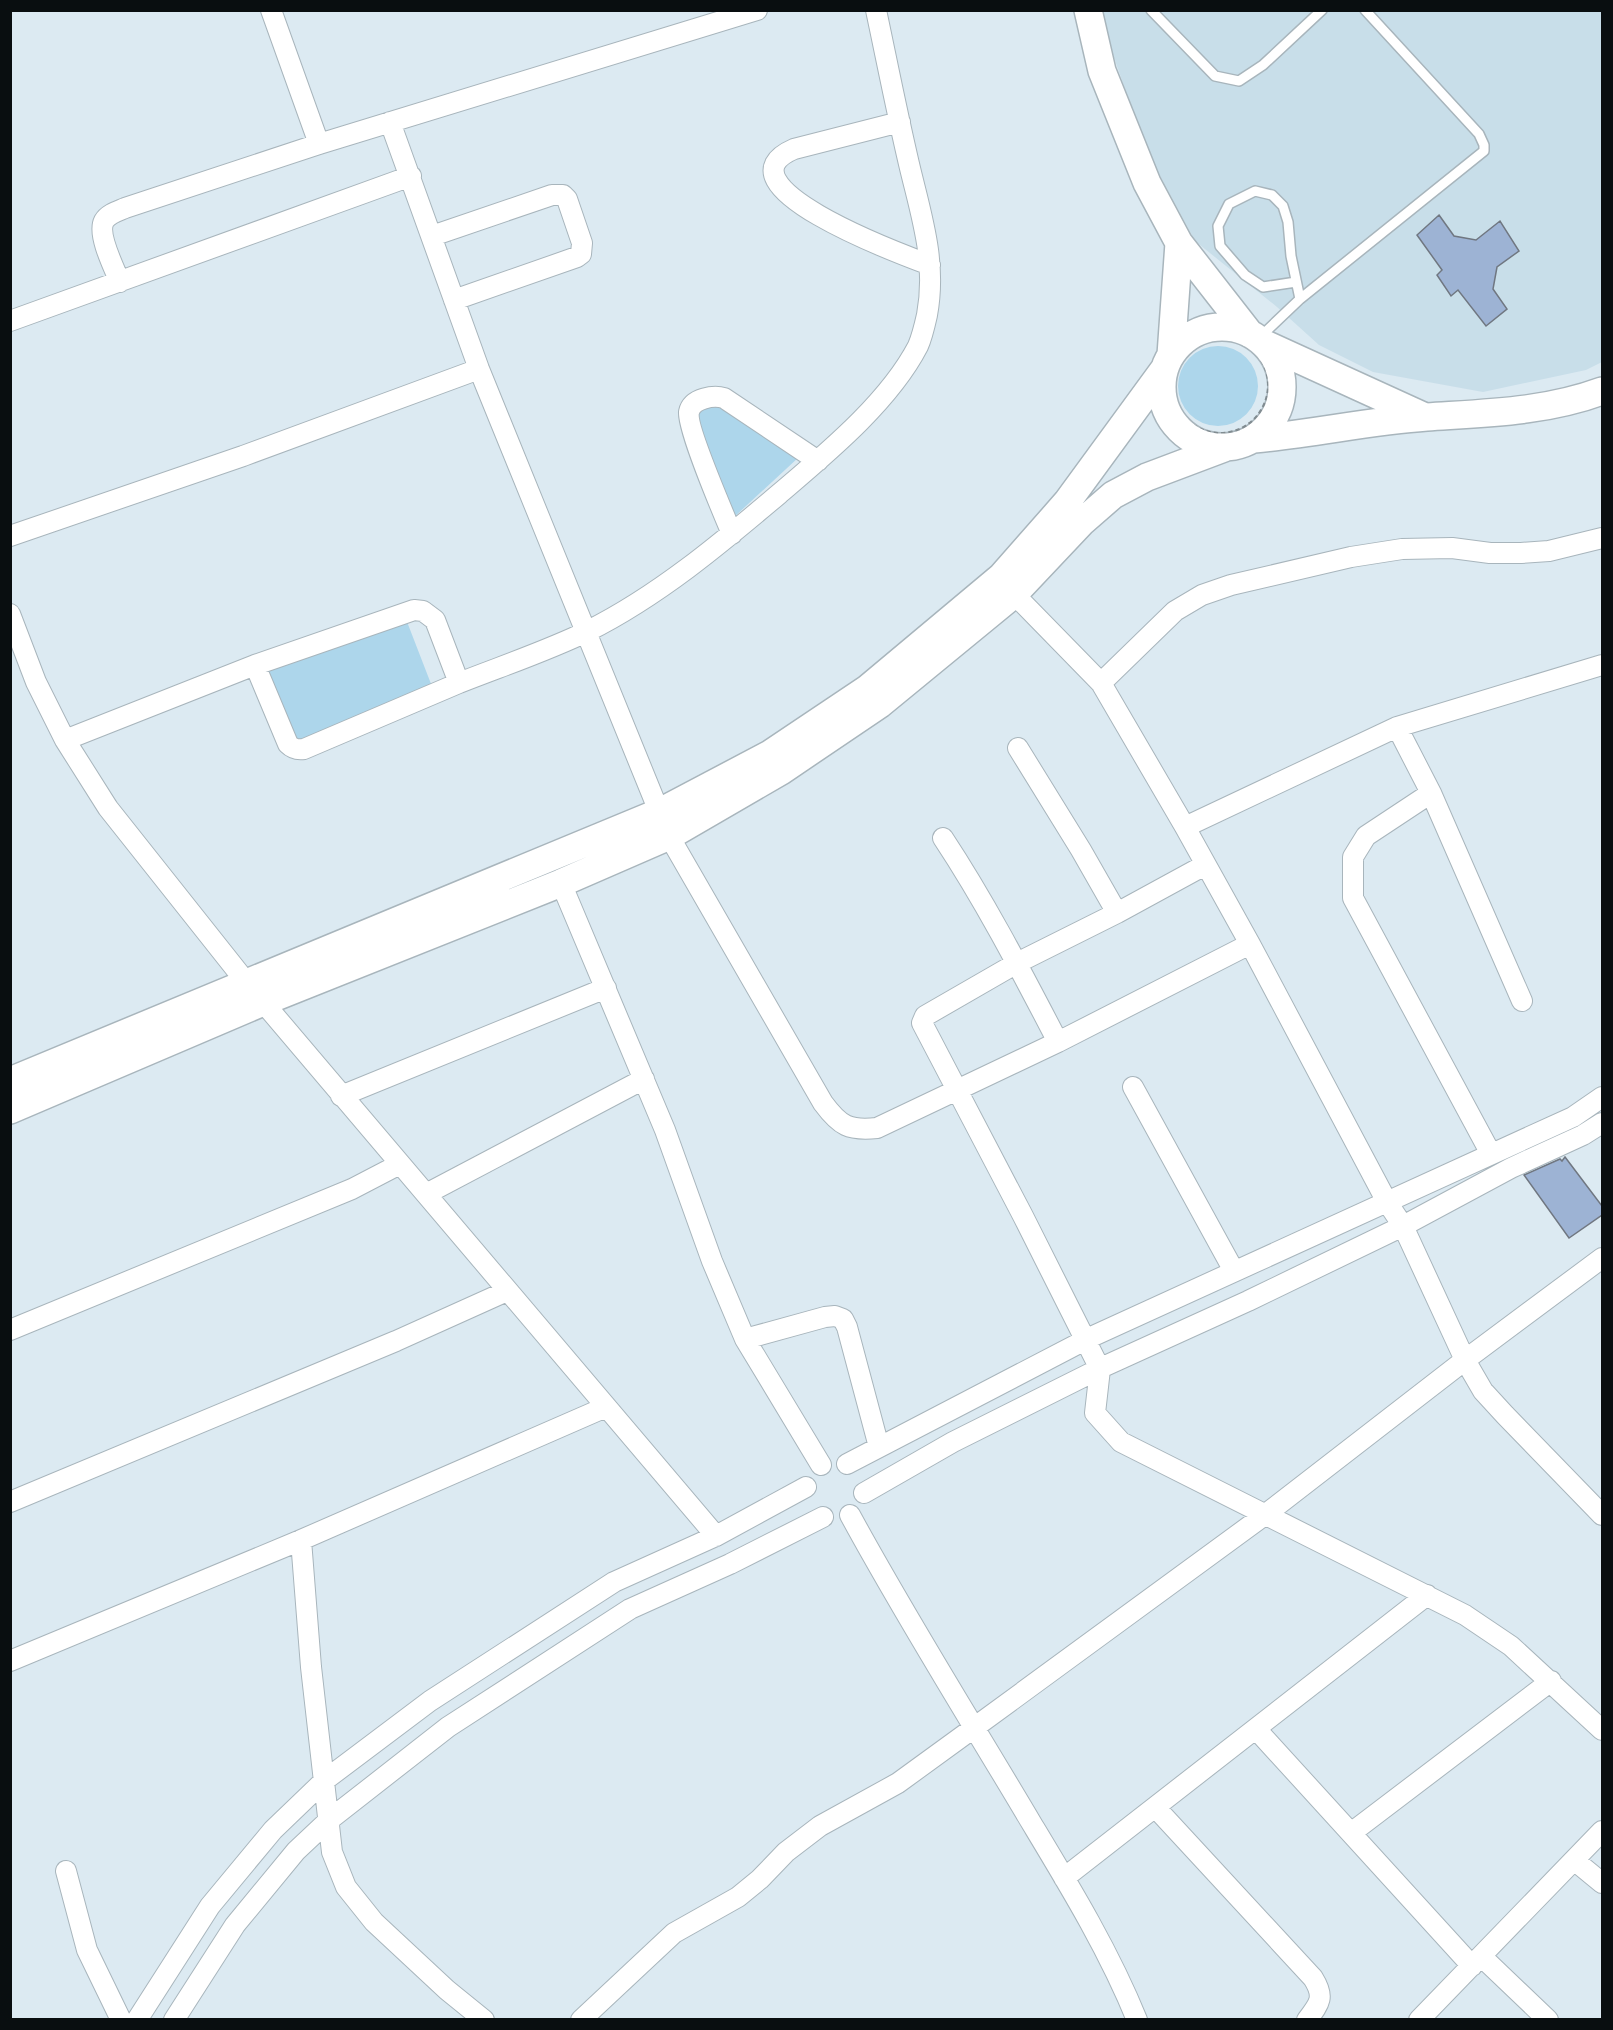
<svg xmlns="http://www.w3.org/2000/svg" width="1613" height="2030" font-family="'Open Sans',sans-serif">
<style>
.built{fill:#c8dee9}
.green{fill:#add6eb}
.building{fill:#9db3d4;stroke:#707781;stroke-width:1.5}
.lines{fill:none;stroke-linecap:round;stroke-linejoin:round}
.lane-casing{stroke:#a8b5bc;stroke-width:12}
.street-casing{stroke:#a8b5bc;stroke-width:22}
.secondary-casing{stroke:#a8b5bc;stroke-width:30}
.path{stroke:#818c91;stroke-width:4;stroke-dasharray:4.5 3;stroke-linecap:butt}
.lane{stroke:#fff;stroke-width:9}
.street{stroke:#fff;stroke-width:20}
.secondary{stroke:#fff;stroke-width:27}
</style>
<rect width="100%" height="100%" fill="#dceaf2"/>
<!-- built -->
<path class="built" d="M1098 11H1602V362L1586 370 1483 392 1373 372 1319 345 1277 307 1195 241 1146 150Z"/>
<!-- green -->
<path class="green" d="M1178 386a40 40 0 1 1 80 0a40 40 0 1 1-80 0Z
M714 399 799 457 733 518 686 414Z
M404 614 433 689 284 749 247 670Z"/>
<!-- building -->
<path class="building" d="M1439 215 1454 236 1476 240 1500 221 1519 251 1497 267 1493 289 1507 309 1486 326 1458 290 1451 296 1437 275 1442 270 1417 235Z
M1565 1157 1602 1206V1215L1569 1238 1524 1175 1560 1159 1562 1161Z"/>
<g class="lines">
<!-- lane casing -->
<g class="lane-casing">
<path id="lane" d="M1151 10 1215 76 1239 81 1263 65 1322 10
M1296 282 1263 287 1245 275 1220 246 1218 226 1229 204 1255 191 1272 195 1283 206 1288 222 1291 256 1300 299
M1258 339 1300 299 1484 151V145L1479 134 1365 10"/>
</g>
<!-- street casing -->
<g class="street-casing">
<path id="street" d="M271 10 319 144
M390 122 479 369 669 836 823 1103C840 1126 849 1131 877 1128L1058 1042 1250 944
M900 122 794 149C711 185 906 256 930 265
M432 236 552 195H563L567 199 582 243 581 254 577 257 454 300
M120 282C114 268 97 234 104 221 108 214 118 211 125 208L319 144 757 10
M10 321 411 176
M732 534C724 515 686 426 689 412 692 398 714 395 724 398L818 461
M10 536 243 456 479 369
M1007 583 1014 594 1101 683 1185 827 1250 944 1387 1202 1403 1226 1465 1360 1483 1391 1505 1415 1602 1515
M10 614 36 682 65 740 108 808 246 982 716 1536
M255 665 288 744C293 749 297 750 304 749L459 683
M1101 683 1175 611 1202 595 1231 585 1351 557 1402 549 1452 548 1490 553H1521L1549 551 1602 538
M1397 727 1431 793 1522 1001
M65 740 255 665 414 610 423 611 435 620 459 683C502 666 547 651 588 631 658 596 720 544 779 494 827 453 889 402 918 346 922 337 925 324 927 315 937 261 921 215 909 164 897 113 887 62 876 10
M1018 748 1081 850 1117 913
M1431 793 1366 836 1353 857V898L1491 1154
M1185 827 1397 727 1602 665
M943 838C986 903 1022 973 1058 1042
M1205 865 1117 913 1017 963 925 1016 922 1023 1023 1216 1100 1369 1095 1413 1121 1442 1465 1615 1511 1646 1602 1730
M561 883 665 1130 712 1261 745 1339 821 1465
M1133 1087 1234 1271
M341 1096 606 988
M426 1194 644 1079
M10 1330 352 1189 400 1164
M745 1339 825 1317 835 1316 843 1319 847 1327 879 1447
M847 1464 1091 1337 1573 1117 1602 1097
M864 1493 953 1442 1105 1366 1248 1301 1403 1226 1511 1168 1583 1135 1602 1123
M10 1502 396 1341 507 1291
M850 1515C907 1620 971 1721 1032 1824 1070 1887 1109 1951 1137 2020
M301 1540 311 1667 332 1852 346 1887 374 1922 447 1990 484 2020
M10 1661 301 1540 606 1407
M1256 1729 1472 1966
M1155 1807 1313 1978C1325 1997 1320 2003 1307 2020
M1351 1833 1551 1681
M1574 1860 1602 1883
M66 1871 87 1950 121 2020
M1064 1878 1427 1595
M1481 1956 1548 2020
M137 2020 210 1906 273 1830 325 1780 430 1701 614 1582 716 1536 806 1487
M174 2020 235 1925 296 1851 329 1820 448 1727 630 1609 730 1564 823 1517
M581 2020 674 1933 738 1897 760 1879 786 1852 820 1826 898 1783 975 1727 1266 1514 1465 1360 1602 1258
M1419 2020 1602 1831"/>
</g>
<!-- secondary casing -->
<g class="secondary-casing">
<path id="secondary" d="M1088 10 1102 71 1147 183 1179 243 1250 334
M1162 387a60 60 0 1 1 120 0a60 60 0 1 1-120 0Z
M1265 344 1425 417
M1171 355 1179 243
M1254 439C1312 434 1369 421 1427 417 1487 413 1545 412 1602 391
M10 1081 660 812 770 754 867 689 1002 576 1067 502 1165 368
M10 1110 263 1002 561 883 669 836 781 771 880 704 1014 594 1082 522 1113 495 1147 477 1224 448"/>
</g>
<!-- path -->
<path class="path" d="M1171 385a49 49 0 1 1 98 0a49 49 0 1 1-98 0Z"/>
<!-- lane -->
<use href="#lane" class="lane"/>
<!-- street -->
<use href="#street" class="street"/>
<!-- secondary -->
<use href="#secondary" class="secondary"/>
</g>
<!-- border -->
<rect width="1613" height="2030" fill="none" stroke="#090e10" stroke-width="24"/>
</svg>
